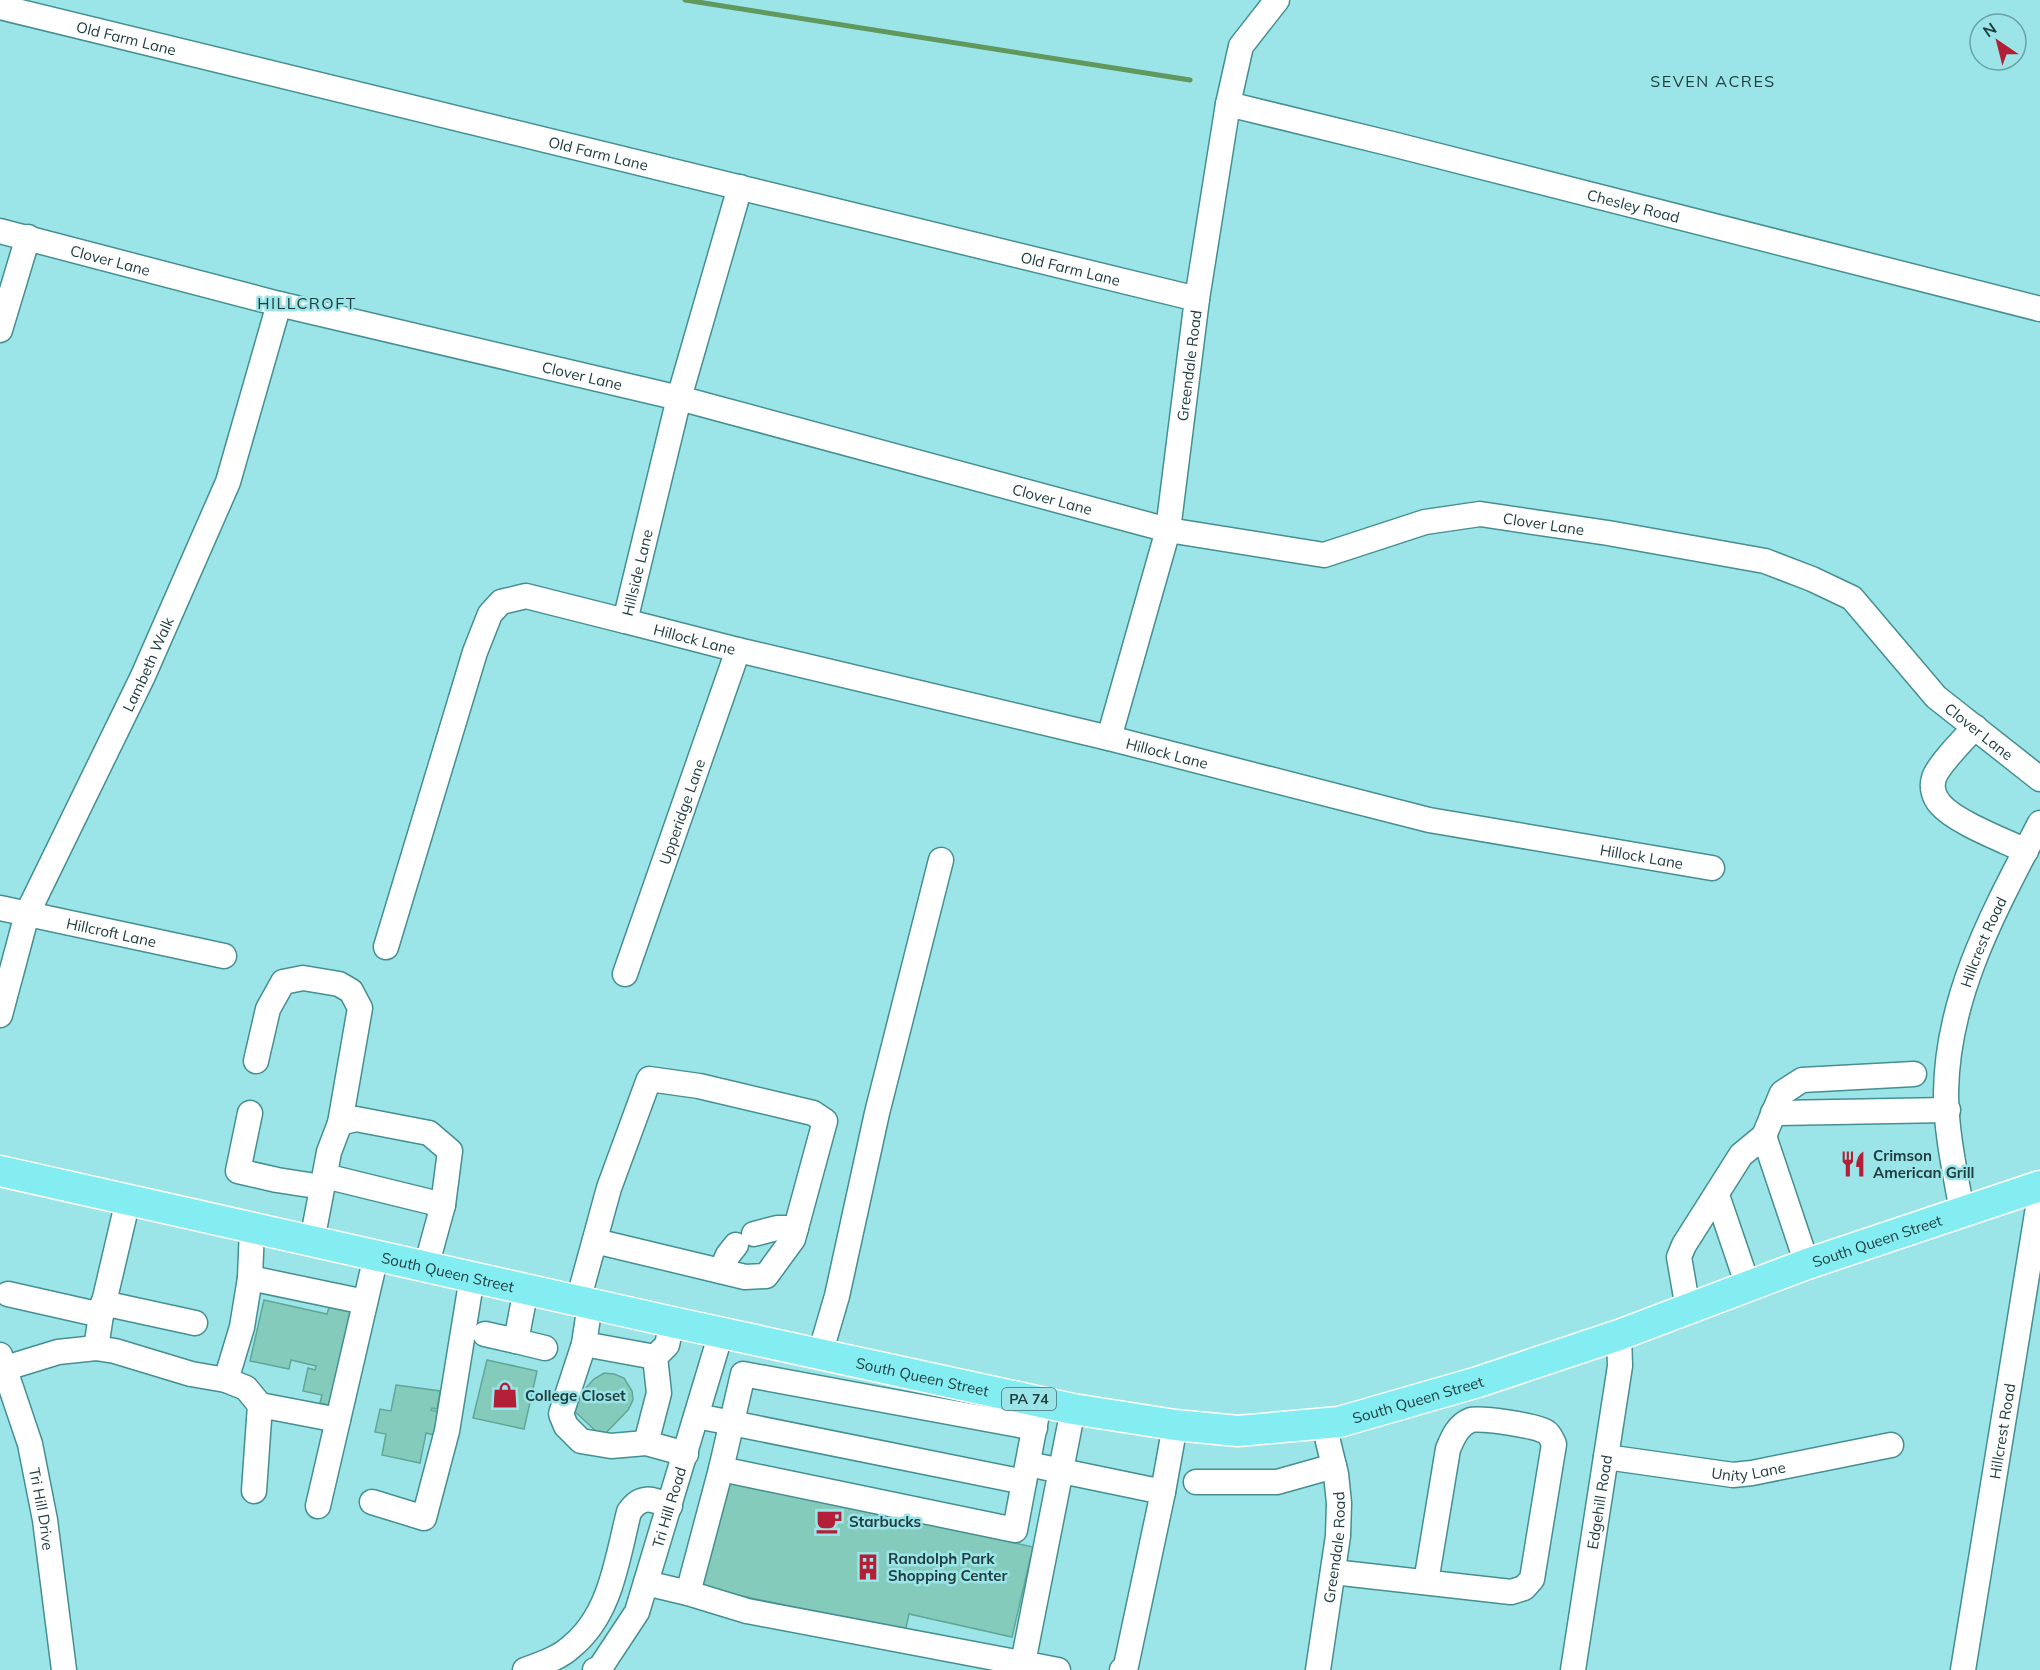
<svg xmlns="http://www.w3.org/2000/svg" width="2040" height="1670" font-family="Mulish,sans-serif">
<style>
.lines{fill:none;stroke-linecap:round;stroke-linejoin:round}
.stream{stroke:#60985d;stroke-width:5}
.building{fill:#85cbbc;stroke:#62a698;stroke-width:1.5}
.minor-casing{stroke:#458f92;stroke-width:27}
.major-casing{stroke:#fff;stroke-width:33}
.minor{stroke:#fff;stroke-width:24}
.major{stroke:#84edf1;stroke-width:30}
.labels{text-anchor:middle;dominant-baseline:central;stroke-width:5;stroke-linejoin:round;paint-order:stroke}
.shield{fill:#9be5e8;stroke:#457072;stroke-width:1.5}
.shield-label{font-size:14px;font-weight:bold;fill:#203e40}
.street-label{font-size:15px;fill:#203e40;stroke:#9be5e8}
.poi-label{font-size:15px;font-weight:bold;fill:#203e40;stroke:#9be5e8;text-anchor:start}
.neighbourhood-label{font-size:16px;letter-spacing:1.5px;fill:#203e40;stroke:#9be5e8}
</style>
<rect width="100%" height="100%" fill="#9be5e8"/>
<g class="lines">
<!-- stream -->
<path class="stream" d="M685 0 1190 80"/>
</g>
<!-- building -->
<path class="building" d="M264 1300 327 1314 330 1304 357 1310 336 1407 320 1403 322 1395 303 1391 308 1368 315 1370 316 1366 291 1360 289 1369 250 1361Z
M487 1360 537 1371 524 1429 473 1418Z
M604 1373 614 1374 624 1378 632 1391 633 1400 628 1410 602 1437 569 1406 594 1379Z
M396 1385 440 1391 437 1409 432 1408 431 1410 443 1413 438 1436 426 1433 420 1463 382 1455 386 1434 375 1432 380 1409 391 1411Z
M727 1479 1033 1547 1012 1637 909 1614 905 1632 702 1587Z"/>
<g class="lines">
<!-- minor casing -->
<g class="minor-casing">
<g id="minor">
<path id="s1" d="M0 7 1197 299"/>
<path id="s2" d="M1228 104 1392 144 2040 309"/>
<path id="s3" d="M0 231 279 304 679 398 1168 530 1324 555 1425 522 1480 514 1608 533 1765 561 1812 579 1852 598 1936 697 2040 779"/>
<path d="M0 330 28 237"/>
<path id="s4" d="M625 621 738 650 1109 738 1429 820 1712 868"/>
<path d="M1975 727C1965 738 1938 765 1934 778 1931 787 1934 797 1940 804 1955 822 2003 840 2026 851"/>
<path id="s5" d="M1109 738 1168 530 1197 299 1228 104 1241 46 1277 0"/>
<path id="s6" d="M0 908 224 956"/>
<path id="s7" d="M386 947 475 652 490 614 501 602 526 596 625 621 679 398 740 187"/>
<path id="s8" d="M625 974 738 650"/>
<path id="s9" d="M0 1015 27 914 143 676 228 482 279 304"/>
<path d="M256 1061 268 1009 283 982 303 978 339 984 351 991 360 1008 340 1123"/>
<path d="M250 1113 238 1171 277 1180 322 1187"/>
<path d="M1773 1113 1948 1110"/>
<path d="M1764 1136 1782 1093 1802 1080 1914 1074"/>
<path d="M325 1176 443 1205"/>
<path d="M1717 1195 1748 1286"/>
<path id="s10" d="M1962 1211C1955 1172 1946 1132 1946 1093 1947 994 1996 908 2040 823"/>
<path d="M754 1234 777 1228H796"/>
<path d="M312 1241 329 1152 340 1123 356 1119 429 1133 450 1151 443 1205 426 1267"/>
<path d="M721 1271 728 1255 736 1245"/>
<path d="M250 1278 252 1228"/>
<path d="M8 1294 101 1315"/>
<path d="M578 1301 609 1188 649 1079 699 1086 813 1113 825 1121 793 1239 766 1276 745 1277 595 1241"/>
<path d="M103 1303 195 1323"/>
<path d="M590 1304 584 1344 655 1357 667 1345 672 1322"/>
<path d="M1688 1309 1679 1257 1684 1245 1741 1155 1764 1136 1807 1264"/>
<path d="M485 1334 516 1341 526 1289"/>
<path d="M516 1341 545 1348"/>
<path d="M584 1344 561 1414 566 1426 581 1441 611 1446 646 1443 686 1454"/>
<path d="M96 1348 101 1315 128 1200"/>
<path d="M820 1354 837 1296 877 1113 941 860"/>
<path id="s11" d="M0 1355 30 1444 45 1520 64 1670"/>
<path d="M6 1368 58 1352 96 1348 115 1351 191 1374 226 1380"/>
<path d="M260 1405 246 1388 226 1380 242 1327 250 1278 365 1302"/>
<path d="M697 1416 1024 1482 1037 1414"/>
<path d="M646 1443 659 1393 655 1357"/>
<path id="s12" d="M1606 1457 1733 1475 1752 1473 1891 1445"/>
<path d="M1028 1464 1163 1492 1175 1425"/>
<path d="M1024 1482 1015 1530 721 1469 743 1374 1035 1428"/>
<path d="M1196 1482H1277L1334 1466"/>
<path d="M254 1491 260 1405 338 1420"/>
<path d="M372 1502 424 1518 447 1431 472 1277"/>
<path d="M318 1506 376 1256"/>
<path d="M1333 1572 1511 1592 1524 1588 1532 1579 1554 1444C1552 1440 1550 1434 1546 1432 1539 1426 1479 1417 1471 1420 1458 1425 1453 1437 1448 1449L1426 1582"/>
<path d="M646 1583 688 1593 747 1611 1058 1670"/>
<path d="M688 1593 721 1469"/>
<path d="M1023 1663 1073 1409"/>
<path d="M525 1670C541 1664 559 1658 571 1647 611 1615 617 1559 629 1512 641 1494 652 1499 670 1506"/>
<path id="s13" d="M595 1670 600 1668 637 1612 721 1333"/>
<path d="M1122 1670 1126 1666 1163 1492"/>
<path id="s14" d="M1318 1670 1338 1536 1339 1503 1336 1474 1324 1425"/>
<path id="s15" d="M1573 1670 1620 1366 1619 1335"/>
<path id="s16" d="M1963 1670 2040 1195"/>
</g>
</g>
<!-- major casing -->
<g class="major-casing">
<g id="major">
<path id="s17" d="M0 1171 672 1322 1073 1409 1175 1425 1238 1431 1339 1422 1478 1382 1619 1335 1807 1264 2040 1186"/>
</g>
</g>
<!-- minor -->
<use href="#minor" class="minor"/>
<!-- major -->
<use href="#major" class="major"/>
</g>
<!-- icons -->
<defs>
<g id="restaurant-bare" transform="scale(2.07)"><path d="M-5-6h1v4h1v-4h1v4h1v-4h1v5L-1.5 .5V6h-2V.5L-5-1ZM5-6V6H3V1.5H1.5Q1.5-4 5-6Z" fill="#b21f36" stroke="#9be5e8" stroke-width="2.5" paint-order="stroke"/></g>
<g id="shop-bare" transform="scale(2.07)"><path d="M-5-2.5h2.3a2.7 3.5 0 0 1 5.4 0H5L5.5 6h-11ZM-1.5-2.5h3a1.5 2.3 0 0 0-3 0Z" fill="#b21f36" stroke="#9be5e8" stroke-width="2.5" paint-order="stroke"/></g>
<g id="cafe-bare" transform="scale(2.07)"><path d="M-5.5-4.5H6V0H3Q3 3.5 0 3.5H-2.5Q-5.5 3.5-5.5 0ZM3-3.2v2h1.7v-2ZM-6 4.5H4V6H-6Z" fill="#b21f36" stroke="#9be5e8" stroke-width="2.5" paint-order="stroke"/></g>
<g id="building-bare" transform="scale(2.07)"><path d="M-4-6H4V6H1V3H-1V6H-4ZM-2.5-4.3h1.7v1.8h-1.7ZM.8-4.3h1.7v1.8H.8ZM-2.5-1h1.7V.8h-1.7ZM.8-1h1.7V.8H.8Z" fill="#b21f36" stroke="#9be5e8" stroke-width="2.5" paint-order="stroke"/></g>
</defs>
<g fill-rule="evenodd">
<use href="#restaurant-bare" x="1853" y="1164"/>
<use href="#shop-bare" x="505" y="1395"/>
<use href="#cafe-bare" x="829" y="1521"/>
<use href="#building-bare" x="868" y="1567"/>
</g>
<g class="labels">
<!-- shield labels -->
<rect class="shield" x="1002" y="1388" width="54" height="22" rx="4.5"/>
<g class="shield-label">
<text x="1029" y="1399">PA 74</text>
</g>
<!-- street labels -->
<g class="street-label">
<text stroke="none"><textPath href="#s1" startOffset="130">Old Farm Lane</textPath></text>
<text stroke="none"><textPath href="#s1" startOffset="616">Old Farm Lane</textPath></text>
<text stroke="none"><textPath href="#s2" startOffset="418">Chesley Road</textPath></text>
<text stroke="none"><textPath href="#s3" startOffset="114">Clover Lane</textPath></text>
<text stroke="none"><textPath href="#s1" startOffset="1102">Old Farm Lane</textPath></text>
<text stroke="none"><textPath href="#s5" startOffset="382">Greendale Road</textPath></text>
<text stroke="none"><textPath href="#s3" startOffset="600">Clover Lane</textPath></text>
<text stroke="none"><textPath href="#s3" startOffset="1086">Clover Lane</textPath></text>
<text stroke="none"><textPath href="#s3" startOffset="1590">Clover Lane</textPath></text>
<text stroke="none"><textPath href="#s7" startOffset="543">Hillside Lane</textPath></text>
<text stroke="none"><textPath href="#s4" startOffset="72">Hillock Lane</textPath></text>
<text stroke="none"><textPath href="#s9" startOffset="382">Lambeth Walk</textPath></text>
<text stroke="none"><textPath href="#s3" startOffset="2094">Clover Lane</textPath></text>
<text stroke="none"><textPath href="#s4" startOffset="558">Hillock Lane</textPath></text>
<text stroke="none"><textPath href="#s8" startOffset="172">Upperidge Lane</textPath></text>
<text stroke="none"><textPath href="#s4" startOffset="1044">Hillock Lane</textPath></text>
<text stroke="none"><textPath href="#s6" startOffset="114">Hillcroft Lane</textPath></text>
<text stroke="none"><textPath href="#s10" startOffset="276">Hillcrest Road</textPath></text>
<text stroke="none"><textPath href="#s17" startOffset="1935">South Queen Street</textPath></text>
<text stroke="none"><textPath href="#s17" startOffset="459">South Queen Street</textPath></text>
<text stroke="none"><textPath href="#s17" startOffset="945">South Queen Street</textPath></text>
<text stroke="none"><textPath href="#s17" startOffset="1449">South Queen Street</textPath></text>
<text stroke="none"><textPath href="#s16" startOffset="242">Hillcrest Road</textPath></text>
<text stroke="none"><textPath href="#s12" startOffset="144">Unity Lane</textPath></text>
<text stroke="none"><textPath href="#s15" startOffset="170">Edgehill Road</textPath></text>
<text stroke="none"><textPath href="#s13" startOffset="182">Tri Hill Road</textPath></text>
<text stroke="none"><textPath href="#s11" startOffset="160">Tri Hill Drive</textPath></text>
<text stroke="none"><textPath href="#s14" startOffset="124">Greendale Road</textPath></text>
</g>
<!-- poi labels -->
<g class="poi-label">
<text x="1873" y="1155">Crimson<tspan x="1873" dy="17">American Grill</tspan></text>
<text x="525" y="1395">College Closet</text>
<text x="849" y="1521">Starbucks</text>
<text x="888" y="1558">Randolph Park<tspan x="888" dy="17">Shopping Center</tspan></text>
</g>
<!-- neighbourhood labels -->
<g class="neighbourhood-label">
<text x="1713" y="81">SEVEN ACRES</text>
<text x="307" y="303">HILLCROFT</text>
</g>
</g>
<!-- north arrow -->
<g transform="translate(1998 42) rotate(325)"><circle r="28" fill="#9be5e8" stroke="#6aa2a5" stroke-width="1.5"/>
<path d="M0-4.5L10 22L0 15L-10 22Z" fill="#b21f36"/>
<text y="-9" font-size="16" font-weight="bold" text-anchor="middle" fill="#203e40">N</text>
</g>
</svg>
